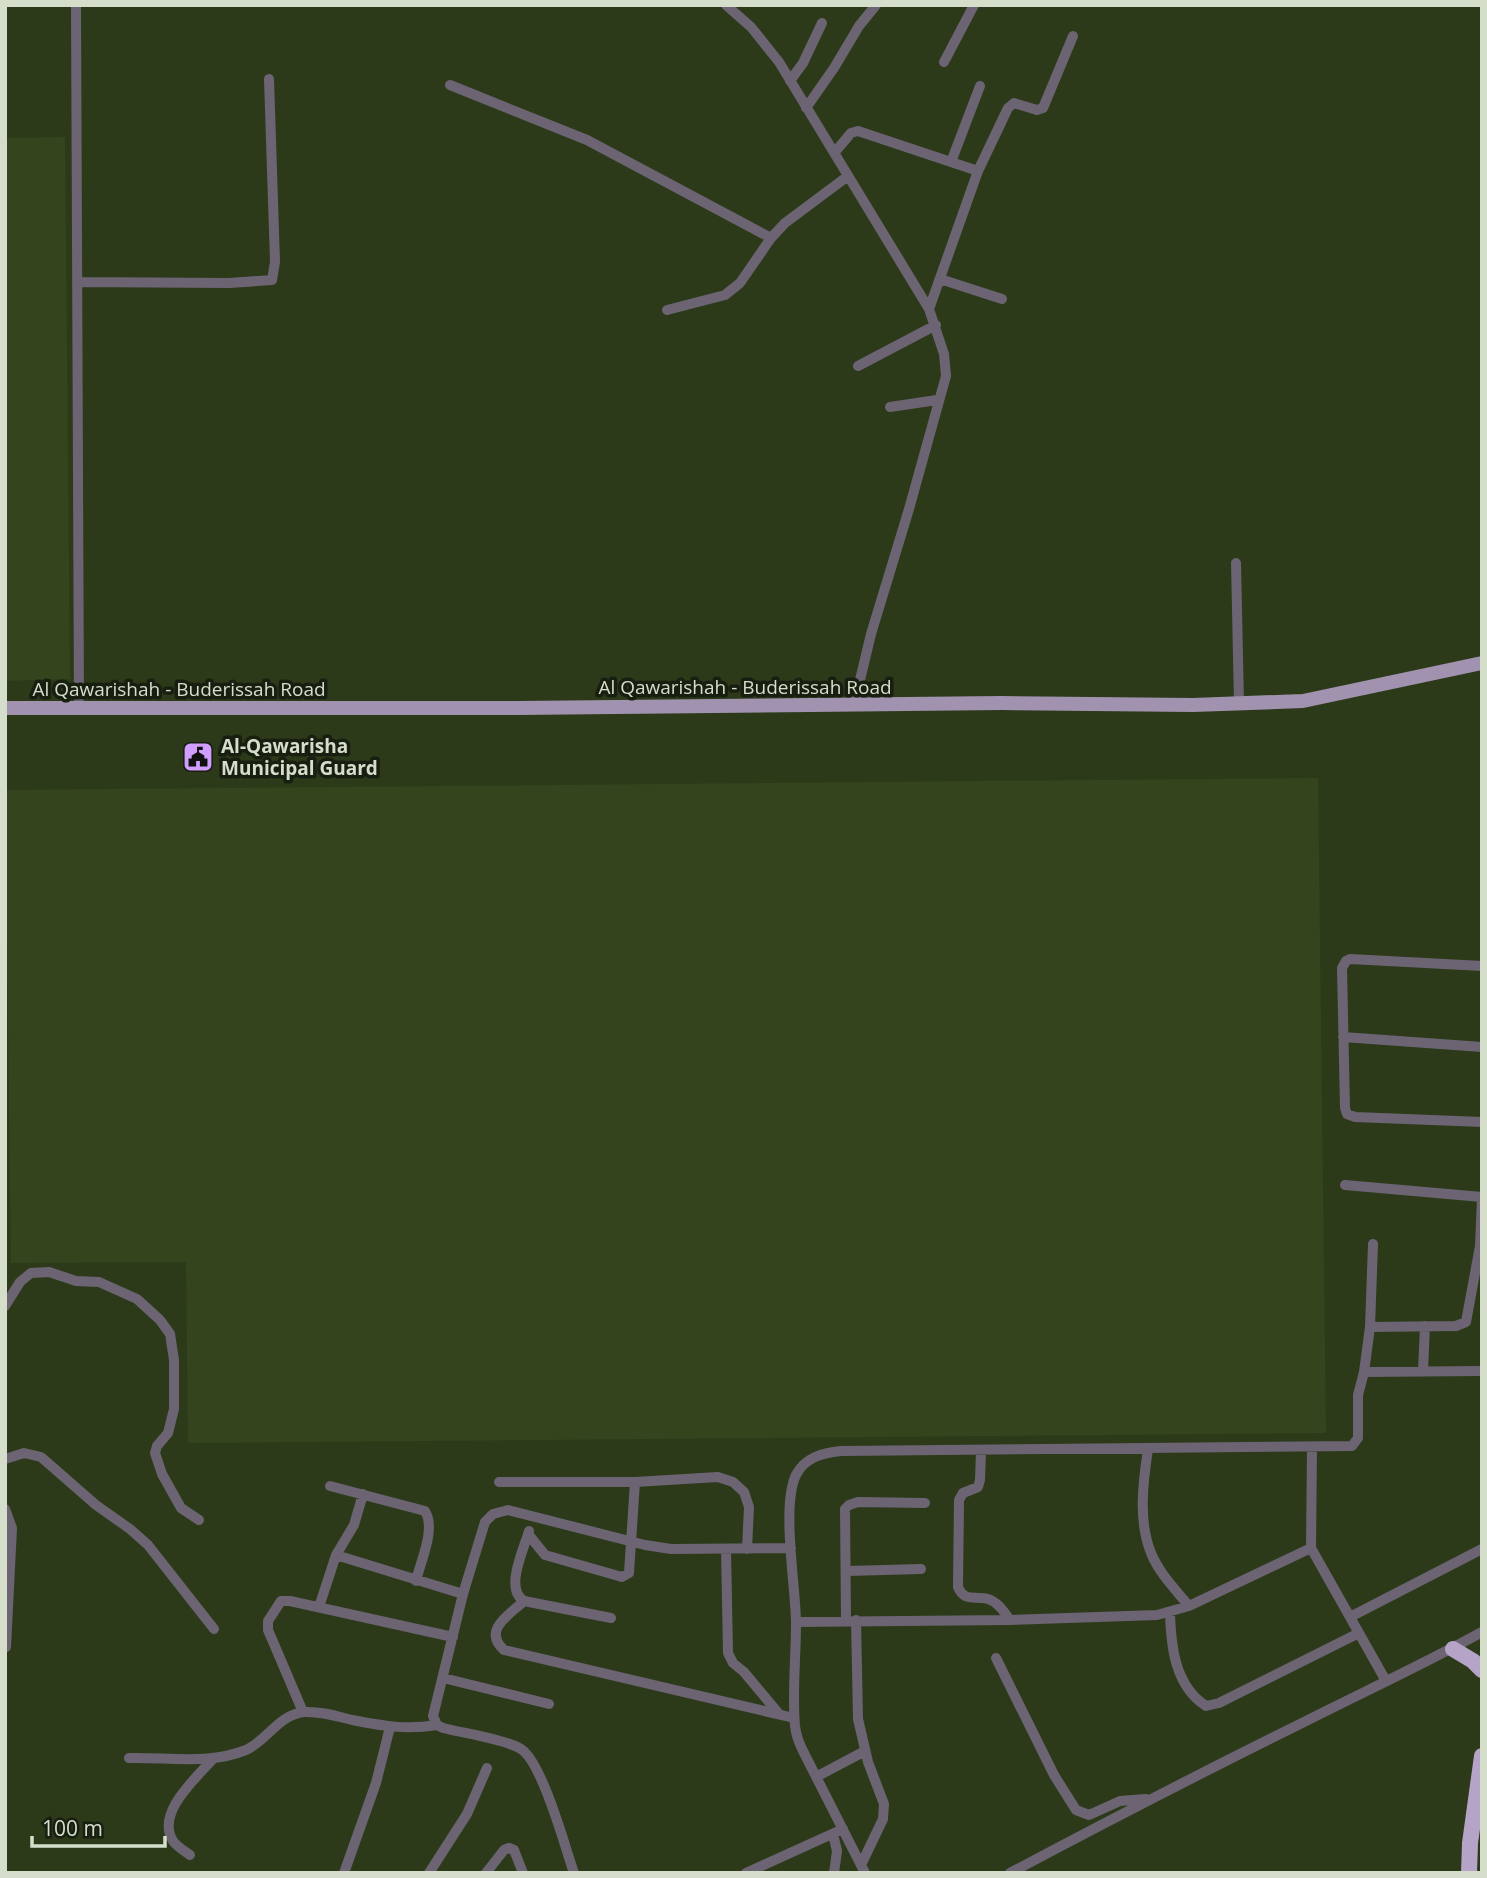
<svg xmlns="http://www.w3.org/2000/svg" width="1487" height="1878" font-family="'Open Sans',sans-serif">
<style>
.built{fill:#34451d}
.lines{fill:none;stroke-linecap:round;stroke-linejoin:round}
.minor{stroke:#6c6473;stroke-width:10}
.major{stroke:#a192b0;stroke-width:14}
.highway{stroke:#b6a4c8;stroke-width:16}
.labels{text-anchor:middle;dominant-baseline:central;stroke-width:7;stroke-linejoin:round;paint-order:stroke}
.street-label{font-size:19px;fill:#d5decb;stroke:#181f11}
.poi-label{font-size:19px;font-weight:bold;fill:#d5decb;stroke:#181f11;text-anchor:start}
</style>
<rect width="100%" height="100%" fill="#2c3a1a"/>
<!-- built -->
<path class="built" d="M65 137 70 679 5 681V138Z
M1318 778 1326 1433 188 1443 186 1262 11 1263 5 790Z"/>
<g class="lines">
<!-- minor -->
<path class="minor" d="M76 5 79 708
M726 5 751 27 779 62 929 309 944 354 946 376 909 509 871 634 854 705
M944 62 974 5
M790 81 803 63 822 23
M450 85 587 140 771 238 785 223 848 176
M806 108 834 68 859 26 876 5
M835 152 851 133 858 131 978 171
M951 162 980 86
M940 279 1002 299
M77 282 229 283 272 280 275 262 269 79
M929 309 978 171 1008 108 1014 103 1037 110 1043 108 1073 36
M667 310 725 295 740 283 771 238
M858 366 936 325
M890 407 937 400
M1236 563 1239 704
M1482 966 1350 959 1346 961 1342 968 1345 1108 1347 1114 1355 1117 1482 1122
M1343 1037 1482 1047
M1345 1185 1482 1197
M5 1306 20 1282 31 1273 49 1272 76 1281 99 1282 137 1299 160 1320 170 1334 174 1360V1409L168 1433 157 1446 155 1453 162 1474 181 1508 199 1520
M1370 1327 1456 1326 1466 1322 1480 1246 1482 1199
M1423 1371 1425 1326
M1364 1372 1482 1371
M1312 1447 1311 1548 1386 1681
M1148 1449C1143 1482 1138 1521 1151 1553 1159 1573 1175 1589 1189 1606
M981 1451 980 1480 978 1487 963 1493 959 1500 958 1587C965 1603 974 1595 988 1599 998 1602 1004 1612 1010 1620
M5 1459 24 1453 41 1457 96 1505 130 1529 148 1545 214 1629
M499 1482H635L718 1477 733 1482 744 1492 749 1507 747 1549
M330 1486 425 1511C436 1529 421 1560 416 1581
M5 1509 12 1528 6 1647
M529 1531C524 1549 504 1589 524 1601L611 1618
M528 1534 545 1555 622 1577 629 1573 635 1482
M726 1549 728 1653 733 1663 744 1672 779 1714
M336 1555 463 1594
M847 1571 921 1569
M524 1601C509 1615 482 1630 504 1650L794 1718
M319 1607 336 1555 354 1525 363 1494
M1170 1613C1171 1647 1175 1686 1206 1706L1219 1703 1359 1633
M1350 1617 1482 1549
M846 1620 845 1509 849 1505 858 1502 925 1503
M856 1620 858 1719 868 1762 884 1804 883 1819 861 1865
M796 1622 1010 1620 1157 1615 1189 1606 1311 1548
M996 1658 1054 1775 1076 1810 1089 1815 1120 1801 1146 1799
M443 1678 549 1704
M303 1712 268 1630V1621L281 1601H290L453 1637
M129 1758C168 1757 209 1765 246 1750 268 1740 278 1715 304 1712 320 1711 336 1716 352 1720 383 1726 405 1730 437 1725
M816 1777 865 1751
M833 1834 837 1851 834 1873
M190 1855C185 1851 177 1847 173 1841 155 1813 197 1777 214 1758
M344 1873 376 1783 390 1727
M429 1873 467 1814 487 1768
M486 1873 504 1850 509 1848 514 1850 523 1873
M574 1873C565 1847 542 1762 521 1749 505 1739 462 1733 443 1728L437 1725 433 1716 463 1594 485 1522 493 1514 508 1510 645 1545 671 1549 791 1548
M746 1873 843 1829
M865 1873 803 1751C799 1743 796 1735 795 1726 792 1692 796 1658 796 1624 796 1587 781 1506 796 1475 805 1457 823 1453 841 1451L1352 1446 1358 1438V1395L1364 1372 1370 1327 1373 1244
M1010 1873C1106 1822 1203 1772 1300 1724 1361 1693 1422 1665 1482 1632"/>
<!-- major -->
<path class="major" d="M5 708H518L1002 703 1193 705 1303 701 1482 663"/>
<!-- highway -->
<path class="highway" d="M1453 1649 1473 1661 1482 1670
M1469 1873 1470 1843 1482 1756"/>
</g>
<!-- icons -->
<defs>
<g id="civic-square" transform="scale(1.575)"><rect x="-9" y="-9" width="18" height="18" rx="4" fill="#d19dfe" stroke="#181f11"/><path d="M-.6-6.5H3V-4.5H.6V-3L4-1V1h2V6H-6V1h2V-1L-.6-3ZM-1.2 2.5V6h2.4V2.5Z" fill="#111"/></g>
</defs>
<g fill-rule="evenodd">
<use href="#civic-square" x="198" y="757"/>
</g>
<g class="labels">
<!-- street labels -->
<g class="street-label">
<text x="745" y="687">Al Qawarishah - Buderissah Road</text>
<text x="179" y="689">Al Qawarishah - Buderissah Road</text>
</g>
<!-- poi labels -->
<g class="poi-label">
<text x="221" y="746">Al-Qawarisha<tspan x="221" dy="22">Municipal Guard</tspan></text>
</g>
</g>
<!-- border -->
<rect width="1487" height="1878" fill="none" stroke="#d5decb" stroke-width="14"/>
<!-- scale -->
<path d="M32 1836v10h133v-10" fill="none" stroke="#d5decb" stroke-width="3.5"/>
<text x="42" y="1836" font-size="21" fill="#d5decb" stroke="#181f11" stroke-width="5" paint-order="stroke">100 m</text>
</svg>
